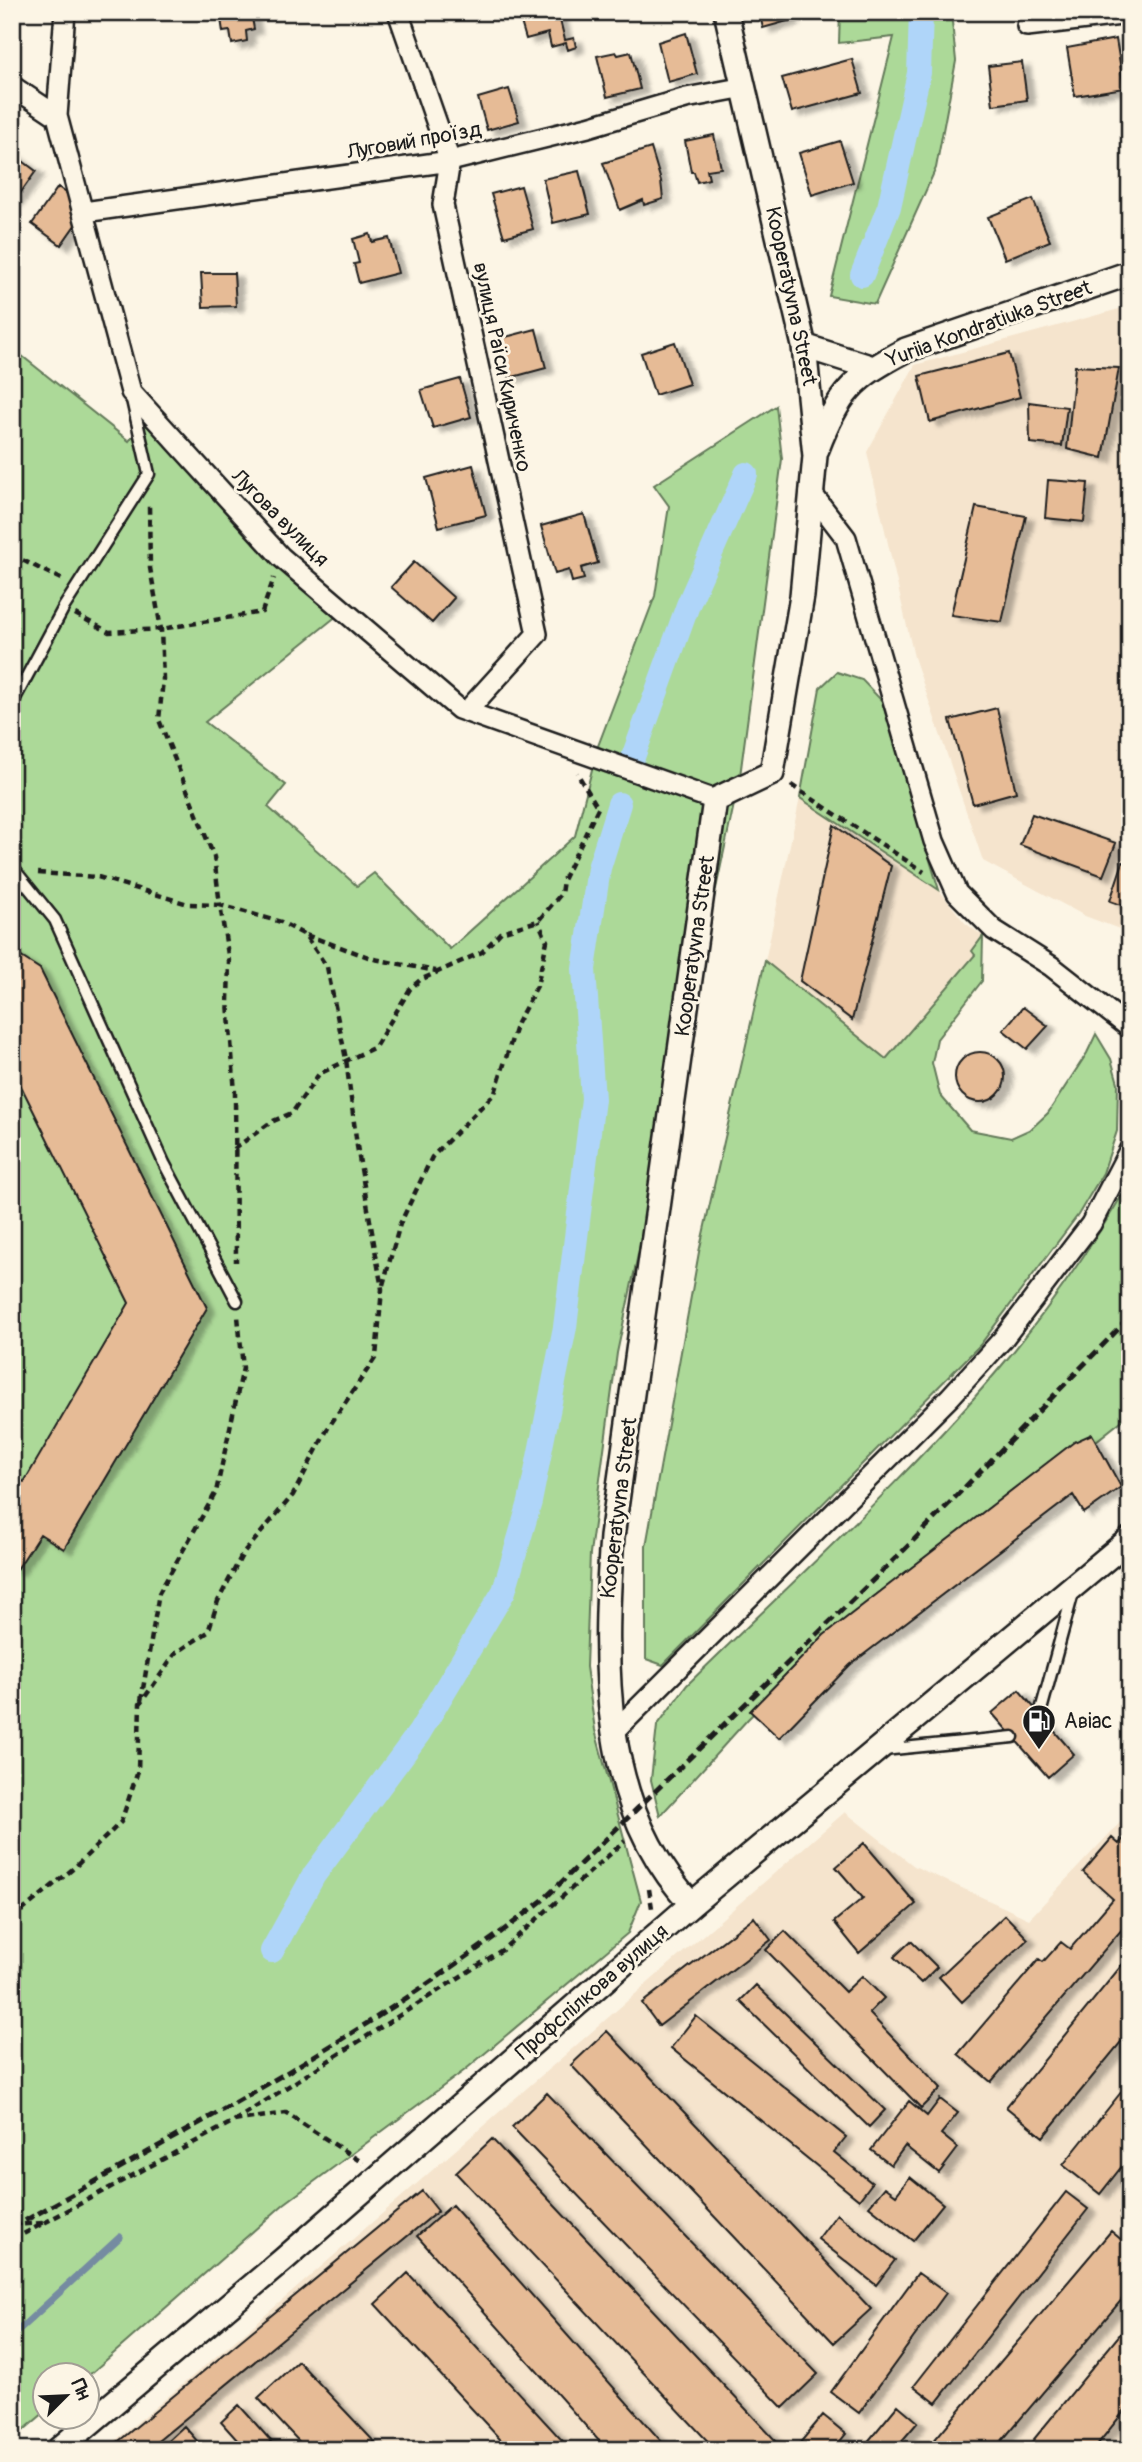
<svg xmlns="http://www.w3.org/2000/svg" width="1142" height="2462" font-family="Pangolin,sans-serif">
<style>
.built{fill:#f5e4cd}
.green{fill:#acd998;stroke:#647a5a;stroke-width:2}
.lines{fill:none;stroke-linecap:round;stroke-linejoin:round}
.stream{stroke:#748ba1;stroke-width:7}
.canal{stroke:#afd5f9;stroke-width:24}
.building{fill:#e6bb96;stroke:#1c1c1c;stroke-width:2;filter:url(#shadow)}
.service-casing{stroke:#1c1c1c;stroke-width:15}
.minor-casing{stroke:#1c1c1c;stroke-width:24}
.tertiary-casing{stroke:#1c1c1c;stroke-width:28}
.path{stroke:#1c1c1c;stroke-width:4.5;stroke-dasharray:7 5;stroke-linecap:butt}
.service{stroke:#fcf5e5;stroke-width:10}
.minor{stroke:#fcf5e5;stroke-width:19}
.tertiary{stroke:#fcf5e5;stroke-width:23}
.rail{stroke:#1c1c1c;stroke-width:5;stroke-dasharray:10 5;stroke-linecap:butt}
.labels{text-anchor:middle;dominant-baseline:central;stroke-width:6;stroke-linejoin:round;paint-order:stroke}
.street-label{font-size:21px;fill:#1c1c1c;stroke:#fcf5e5}
.poi-label{font-size:21px;fill:#1c1c1c;stroke:#fcf5e5;text-anchor:start}
</style>
<defs>
<filter id="shadow"><feDropShadow dx="8" dy="4.5" stdDeviation="2" flood-color="#0004"/></filter>
</defs>
<rect width="100%" height="100%" fill="#fcf5e5"/>
<filter id="ink" filterUnits="userSpaceOnUse"><feTurbulence type="fractalNoise" baseFrequency=".0143" numOctaves="2"/><feDisplacementMap in="SourceGraphic" scale="14" xChannelSelector="R" yChannelSelector="G"/><feConvolveMatrix kernelMatrix="1 2 1 2 8 2 1 2 1" color-interpolation-filters="sRGB"/></filter>
<g filter="url(#ink)">
<!-- built -->
<path class="built" d="M1130 306V933L1085 916 983 861 914 657 867 452 915 365Z
M800 798 939 890 965 923 983 936 972 951 976 955 886 1059 765 961Z
M845 1812 914 1866 1029 1919 1130 1812V2450H104L262 2318Z"/>
<!-- green -->
<path class="green" d="M840 12H951L956 61 936 168 875 304 829 296 894 37 839 43Z
M12 348 129 441 146 419 338 615 205 722 286 785 268 807 357 886 374 873 450 949 575 836 598 746 655 596 669 506 654 485 776 406 782 459 740 776 617 1353 590 1553 586 1667 595 1730 641 1901 628 1933 465 2070 284 2204 88 2376 46 2374 45 2412 12 2440Z
M837 672 862 680 882 701 939 890 800 798 820 688Z
M983 936 982 981 937 1039 932 1063 940 1095 970 1130 1011 1138 1031 1129 1048 1113 1087 1053 1096 1034 1111 1059 1118 1083 1117 1131 1103 1173 1078 1215 980 1345 663 1665 646 1659V1546L699 1252 765 961 886 1059 975 955 972 951Z
M1130 1182V1414L1096 1441 1077 1447 824 1644 748 1719 660 1816 651 1780 657 1726 687 1685C797 1577 915 1472 1013 1352 1056 1299 1095 1241 1130 1182Z"/>
<g class="lines">
<!-- stream -->
<path class="stream" d="M12 2336 120 2237"/>
<!-- canal -->
<path class="canal" d="M862 275 889 207 919 73 921 12
M633 757 688 605 746 474
M272 1951 314 1875 419 1733 504 1591 530 1502 565 1327 593 1099 584 969 599 868 619 804"/>
</g>
<!-- building -->
<path class="building" d="M220 12H251L254 29 246 31 247 41 232 44 230 31 223 32Z
M536 12H558L565 40 574 38 576 47 568 50 566 43 551 47 548 33 526 39 521 22 537 18Z
M759 12H789L791 20 763 28Z
M686 33 697 74 668 82 658 42Z
M1116 39 1124 88 1075 96 1067 48Z
M616 52 618 55 631 52 640 89 607 97 597 56Z
M852 59 862 93 792 112 782 78Z
M1022 62 1027 100 993 105 988 66Z
M509 89 519 121 487 130 478 98Z
M714 135 721 168 707 170 709 179 697 182 694 172H691L685 141Z
M840 141 853 182 812 195 799 153Z
M651 148 661 181 663 199 644 205 643 200 620 210 603 163Z
M12 153 36 171 14 202 12 201Z
M579 171 590 214 553 223 543 179Z
M521 186 533 229 504 237 491 194Z
M58 187 87 208 61 245 32 224Z
M1033 199 1050 241 1005 259 988 217Z
M370 234 372 242 389 238 398 273 359 283 354 264 359 263 353 239Z
M201 273H234L236 306 203 307Z
M536 329 546 368 509 378 498 339Z
M675 342 689 384 655 395 641 353Z
M1009 353 1020 397 930 422 919 376Z
M1075 366 1119 368 1103 458 1067 449Z
M460 379 471 417 433 428 421 390Z
M1029 402 1067 407 1062 446 1030 443Z
M473 465 486 515 439 527 426 478Z
M1048 480 1088 483 1084 522 1045 518Z
M976 507 1026 516 1002 622 951 615Z
M1130 512V553H1124Z
M584 514 598 563 581 568 584 579 572 582 569 570 555 574 541 526Z
M414 562 454 598 432 623 391 587Z
M997 708 1016 792 973 804 950 720Z
M1032 814 1116 843 1103 876 1020 845Z
M834 825 891 866 852 1020 800 981Z
M1123 862 1130 864V908L1110 901Z
M12 951 40 969 207 1308 64 1549 40 1534 16 1571 12 1569V1475L24 1482 129 1303 12 1068Z
M1023 1007 1048 1026 1027 1049 1003 1030Z
M955 1077a25 25 0 1 1 50 0a25 25 0 1 1-50 0Z
M1092 1434 1121 1487 1084 1513 1073 1495 850 1665 779 1738 750 1711 824 1635 1074 1442Z
M1019 1690 1074 1754 1048 1777 992 1713Z
M1130 1831V1920L991 2082 958 2054 1039 1959 1043 1962 1061 1942 1070 1949 1113 1899 1083 1872 1112 1838 1119 1844Z
M864 1843 916 1904 859 1953 834 1922 863 1898 836 1867Z
M1005 1915 1028 1939 962 2002 939 1977Z
M754 1917 771 1940 659 2026 642 2003Z
M785 1931 845 1992 862 1976 884 1998 869 2013 941 2088 921 2108 766 1950Z
M911 1941 937 1967 921 1983 894 1957Z
M1130 1955V2031L1043 2137 1006 2107Z
M756 1985 885 2110 869 2127 740 2001Z
M696 2016 846 2137 834 2152 872 2183 859 2200 671 2048Z
M607 2031 871 2309 834 2343 571 2065Z
M1130 2081V2156L1100 2194 1063 2165Z
M547 2093 818 2374 783 2408 512 2127Z
M940 2099 958 2113 941 2134 958 2148 939 2173 905 2146 891 2165 871 2150 909 2101 927 2116Z
M492 2139 776 2441 767 2450H716L456 2173Z
M910 2177 943 2204 913 2241 869 2206 885 2187 896 2195Z
M422 2191 438 2211 147 2450H108Z
M1066 2192 1088 2209 936 2403 914 2386Z
M1130 2201V2221L1120 2213Z
M452 2205 669 2450H607L417 2236Z
M837 2214 895 2260 876 2285 818 2239Z
M1111 2231 1130 2247V2290L994 2450H926Z
M408 2273 571 2450H510L375 2304Z
M918 2273 946 2293 859 2413 831 2392Z
M1130 2322V2404L1093 2450H1025Z
M298 2361 382 2450H307L258 2398Z
M239 2405 271 2441 261 2450H246L221 2422Z
M898 2405 918 2422 894 2450H861Z
M823 2415 846 2434 833 2450H794Z
M184 2426 205 2450H158Z"/>
<g class="lines">
<!-- service casing -->
<g class="service-casing">
<path id="service" d="M12 704 64 607 149 474 132 400
M12 867 55 920 164 1163 237 1301
M1129 1618H1130
M1040 1714 1073 1593
M883 1750 1013 1737"/>
</g>
<!-- minor casing -->
<g class="minor-casing">
<path id="minor" d="M398 12 450 161 443 205 537 634 467 711
M1027 26 1130 14
M12 86 57 116 131 392 281 557 459 709 715 800
M57 116 65 12
M84 212 450 161 588 127 686 98 745 87
M813 495 846 538 934 841 957 893 994 930 1051 966 1130 1028
M614 1732 950 1397 1003 1339 1091 1224 1130 1149"/>
</g>
<!-- tertiary casing -->
<g class="tertiary-casing">
<path id="tertiary" d="M804 346 873 368
M817 449C839 392 853 378 906 350L1130 273
M692 1904C599 1807 603 1662 612 1537L715 800 772 773 802 596 815 456 804 346 726 12
M58 2450 283 2260 692 1904 1130 1539"/>
</g>
<!-- path -->
<path class="path" d="M12 555 65 581
M75 614 109 632 161 629 262 612 274 578
M791 785 924 872
M38 873 98 877 188 904 220 905 229 961 228 1002 235 1093 236 1262
M306 935 374 959 436 971
M234 1149 271 1122 292 1113 319 1074 375 1047 410 989 420 980 482 952 501 932 538 921 561 894 563 880 598 808 577 773
M383 1285 400 1224 432 1157 495 1093 517 1023 537 986 547 941 538 921
M141 1701 159 1593 216 1492 243 1368 238 1316
M649 1889 652 1908
M12 1919 74 1868 121 1822 138 1771 140 1704 176 1653 208 1632 218 1601 242 1555 293 1495 328 1428 376 1357 382 1289 357 1146 346 1059 327 967 305 935 281 922 220 905 214 857 159 720 163 679 161 629 150 568 149 506
M234 2121 502 1950 625 1841
M44 2223 234 2121 286 2113 363 2163
M12 2225 44 2223 12 2240"/>
<!-- service -->
<use href="#service" class="service"/>
<!-- minor -->
<use href="#minor" class="minor"/>
<!-- tertiary -->
<use href="#tertiary" class="tertiary"/>
<!-- rail -->
<path class="rail" d="M12 2228C193 2126 379 2029 543 1900L904 1550 1130 1317"/>
</g>
</g>
<!-- icons -->
<defs>
<g id="fuel-pin" transform="scale(1.75)"><path d="M0 17L-7.5 6A9.5 9.5 0 1 1 7.5 6Z" fill="#1c1c1c" stroke="#fcf5e5"/><path d="M-5.5-6h7V0h2V4h1.3V-2.5L3-4.5l.8-.8L6-3V5H2.5V1h-1V6h-7ZM-4.2-4.7v3.2H.2V-4.7Z" fill="#fff"/></g>
</defs>
<g fill-rule="evenodd">
<use href="#fuel-pin" x="1039" y="1721"/>
</g>
<g class="labels">
<!-- street labels -->
<g class="street-label">
<text transform="translate(414 141) rotate(-10)">Луговий проїзд</text>
<text transform="translate(791 296) rotate(78)">Kooperatyvna Street</text>
<text transform="translate(989 324) rotate(-20)">Yuriia Kondratiuka Street</text>
<text transform="translate(502 367) rotate(78)">вулиця Раїси Кириченко</text>
<text transform="translate(280 518) rotate(45)">Лугова вулиця</text>
<text transform="translate(695 946) rotate(-82)">Kooperatyvna Street</text>
<text transform="translate(619 1508) rotate(-83)">Kooperatyvna Street</text>
<text transform="translate(592 1992) rotate(-41)">Профспілкова вулиця</text>
</g>
<!-- poi labels -->
<g class="poi-label">
<text x="1064" y="1721">Авіас</text>
</g>
</g>
<!-- margin -->
<rect width="1142" height="2462" fill="none" stroke="#fcf5e5" stroke-width="42"/>
<rect x="21" y="21" width="1100" height="2420" fill="none" stroke="#1c1c1c" stroke-width="2.5" filter="url(#ink)"/>
<!-- north arrow -->
<g transform="translate(66 2396) rotate(66)"><circle r="33" fill="#fcf5e5" stroke="#a29e95" stroke-width="2"/>
<path d="M0-5L12 26L0 18L-12 26Z" fill="#1c1c1c"/>
<text y="-10" font-size="19" font-weight="bold" text-anchor="middle" fill="#1c1c1c">Пн</text>
</g>
</svg>
